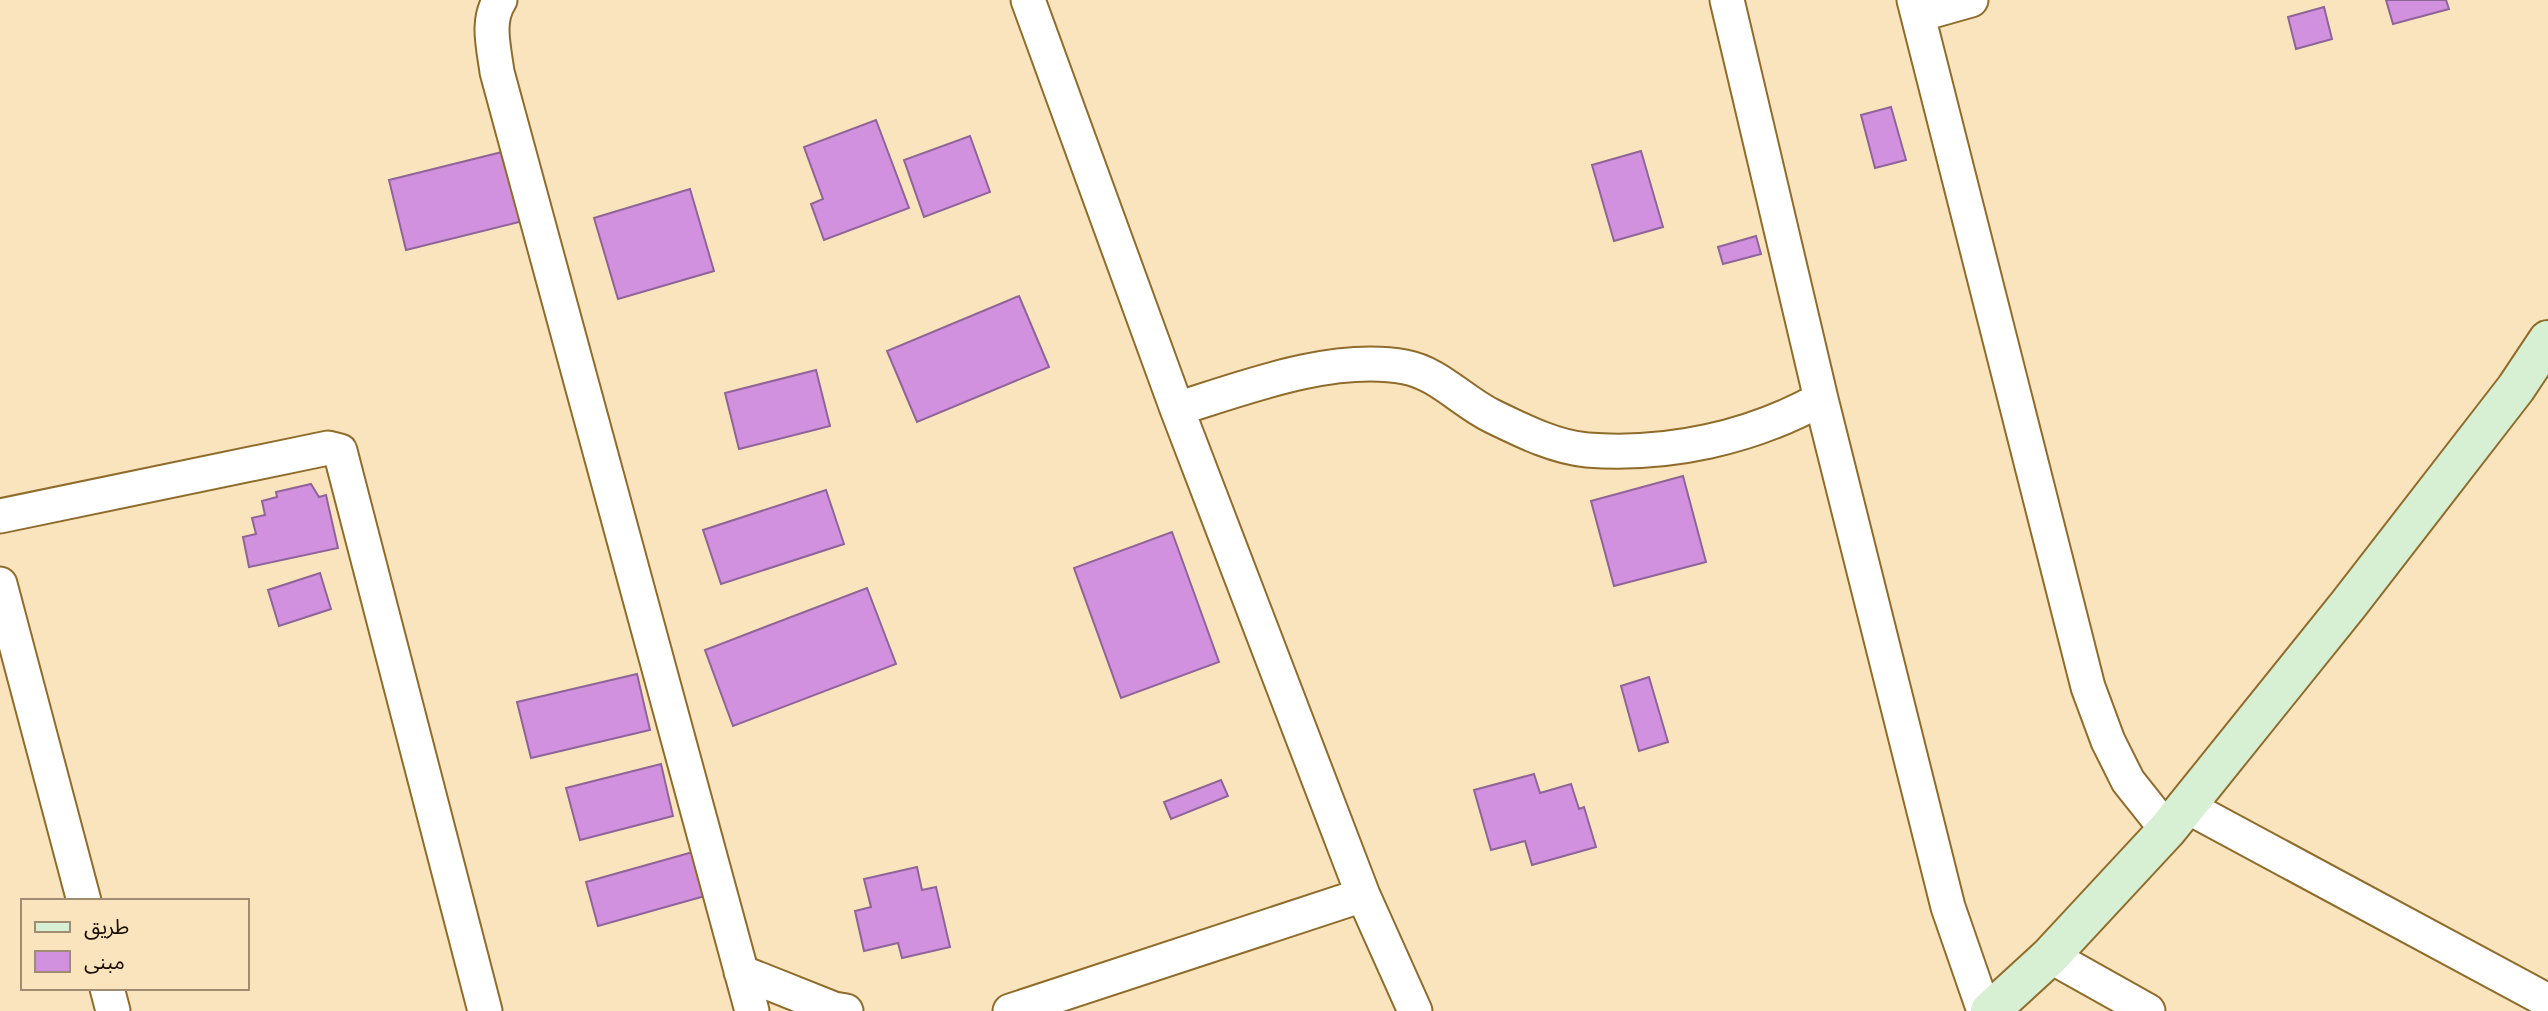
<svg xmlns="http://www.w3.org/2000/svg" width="2548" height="1011" font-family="Mulish,'Noto Sans Arabic',sans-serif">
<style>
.building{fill:#d191de;stroke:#8f6498;stroke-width:2}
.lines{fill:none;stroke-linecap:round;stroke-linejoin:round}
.minor-casing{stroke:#8f6c2b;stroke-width:37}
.secondary-casing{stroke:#8f6c2b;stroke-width:42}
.minor{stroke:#fff;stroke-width:33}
.secondary{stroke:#d7efd2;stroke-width:38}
</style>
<rect width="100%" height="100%" fill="#fae4bd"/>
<!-- building -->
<path class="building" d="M2386 0H2446L2449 9 2393 24Z
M2324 7 2332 39 2296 49 2288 17Z
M1891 107 1906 160 1875 168 1861 115Z
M876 120 909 208 824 240 811 204 823 199 804 147Z
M970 136 990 192 924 217 904 160Z
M506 151 523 221 406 250 389 180Z
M1641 151 1663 227 1614 241 1592 165Z
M690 189 714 271 618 299 594 218Z
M1756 236 1761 254 1723 264 1718 247Z
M1019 296 1049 367 917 422 887 351Z
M816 370 830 426 739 449 725 393Z
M1683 476 1706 562 1614 586 1591 501Z
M311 484 319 497 326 495 338 548 249 567 243 537 256 534 252 518 265 515 262 501 277 497 276 492Z
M826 490 844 544 721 584 703 530Z
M1172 532 1219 662 1121 698 1074 568Z
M320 573 331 609 279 626 268 590Z
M867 588 896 664 733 726 705 650Z
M637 674 650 730 531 758 517 702Z
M1649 677 1668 742 1639 751 1621 686Z
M661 764 673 816 580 840 566 788Z
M1534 774 1540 793 1571 784 1579 809 1584 807 1596 847 1532 865 1525 841 1491 850 1474 790Z
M1221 780 1228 796 1171 819 1164 802Z
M700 850 712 894 598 926 586 882Z
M917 867 922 890 936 887 950 947 902 958 898 943 864 951 855 911 871 907 864 879Z"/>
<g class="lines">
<!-- minor casing -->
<g class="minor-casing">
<path id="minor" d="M500 0C486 21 494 48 497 72L752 1011
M1028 0 1177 409 1363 895 1415 1011
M1727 0 1821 399 1948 907 1984 1011
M1914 0 2088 687 2108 741 2128 781 2167 830
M1918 15 1971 0
M1177 409C1246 387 1333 354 1405 367 1438 373 1463 402 1492 416 1521 430 1554 447 1587 450 1668 456 1751 438 1821 399
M0 516 328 448 340 451 485 1011
M0 584 84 901
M2186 806 2548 1001
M2050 956 2148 1011
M741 972 834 1009 846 1011
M107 988 113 1011
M1010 1011 1363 895"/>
</g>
<!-- secondary casing -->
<g class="secondary-casing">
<path id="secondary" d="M1990 1011 2050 956 2167 830 2348 605 2516 388 2548 340"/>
</g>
<!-- minor -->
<use href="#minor" class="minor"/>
<!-- secondary -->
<use href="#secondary" class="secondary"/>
</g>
<!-- legend -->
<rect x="21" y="899" width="228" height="91" fill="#fae4bd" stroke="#a08d71" stroke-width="2"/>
<rect x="35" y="922" width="35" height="10" fill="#d7efd2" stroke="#a08d71" stroke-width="2"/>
<text x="84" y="934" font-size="21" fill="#180b00">طريق</text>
<rect x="35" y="951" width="35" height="21" fill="#d191de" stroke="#a08d71" stroke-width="2"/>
<text x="84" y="969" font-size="21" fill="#180b00">مبنى</text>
</svg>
